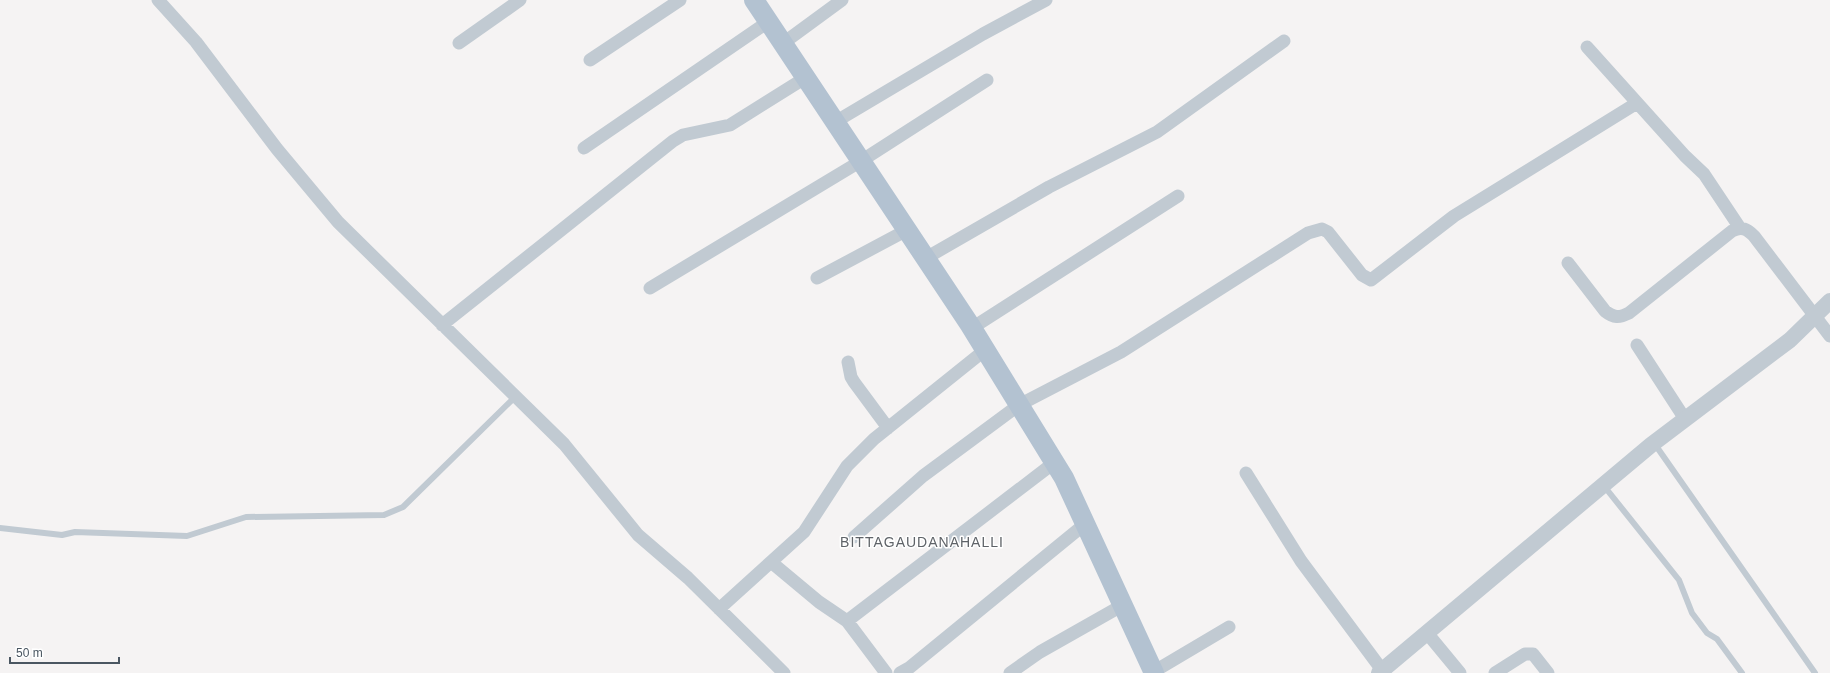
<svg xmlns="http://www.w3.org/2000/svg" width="1830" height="673" font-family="Arial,sans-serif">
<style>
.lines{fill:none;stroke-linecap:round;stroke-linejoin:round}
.service{stroke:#c1cad2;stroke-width:6}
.minor{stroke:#c1cad2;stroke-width:13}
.tertiary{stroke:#c1cad2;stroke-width:16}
.primary{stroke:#b3c2d1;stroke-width:20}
.labels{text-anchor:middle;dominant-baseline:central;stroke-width:3;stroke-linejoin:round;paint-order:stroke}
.quarter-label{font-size:14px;letter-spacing:1px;fill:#5f6368;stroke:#fff}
</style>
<rect width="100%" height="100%" fill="#f5f3f3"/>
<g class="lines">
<!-- service -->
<path class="service" d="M1654 443 1815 673
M1604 486 1679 580 1692 613 1707 633 1717 639 1742 673
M0 528 62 535 75 532 187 536 246 517 384 515 403 507 515 397"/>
<!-- minor -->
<path class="minor" d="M158 0 196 42 277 149 338 222 564 444 638 535 688 578 784 673
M459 43 520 0
M782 44 842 0
M1587 47 1685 156 1704 174 1740 228
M590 60 680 0
M835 122 983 34 1046 0
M584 148 768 22
M926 258 1049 187 1157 132 1284 41
M1568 263 1605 311C1614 318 1619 318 1629 313L1732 231C1742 226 1747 229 1754 236L1830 336
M817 278 907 230
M650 288 861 161 987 80
M442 325 673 141 683 135 730 125 805 78
M972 328 1178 196
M1637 345 1685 419
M848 362 851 377 854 382 888 428
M1246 473 1301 561 1382 670
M854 537 923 476 1019 405 1121 352 1308 233 1322 229 1328 232 1362 275 1371 280 1454 216 1637 103
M771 562 819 602 847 621 886 673
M719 609 804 532 847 466 874 439 985 350
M847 621 1055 462
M1427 633 1460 673
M1153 672 1229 627
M900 673 909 668 1085 524
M1010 673 1040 652 1123 605
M1495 673 1525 654H1533L1548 673"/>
<!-- tertiary -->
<path class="tertiary" d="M1379 673 1651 445 1790 340 1830 301"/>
<!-- primary -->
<path class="primary" d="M754 0 970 325 1064 478 1154 673"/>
</g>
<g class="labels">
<!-- quarter labels -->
<g class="quarter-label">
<text x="922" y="542">BITTAGAUDANAHALLI</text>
</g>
</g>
<!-- scale -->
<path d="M10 657v6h109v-6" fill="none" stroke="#4a5661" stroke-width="2"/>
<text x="16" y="657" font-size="12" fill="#4a5661" stroke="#ffffff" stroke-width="3" paint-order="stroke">50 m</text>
</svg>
